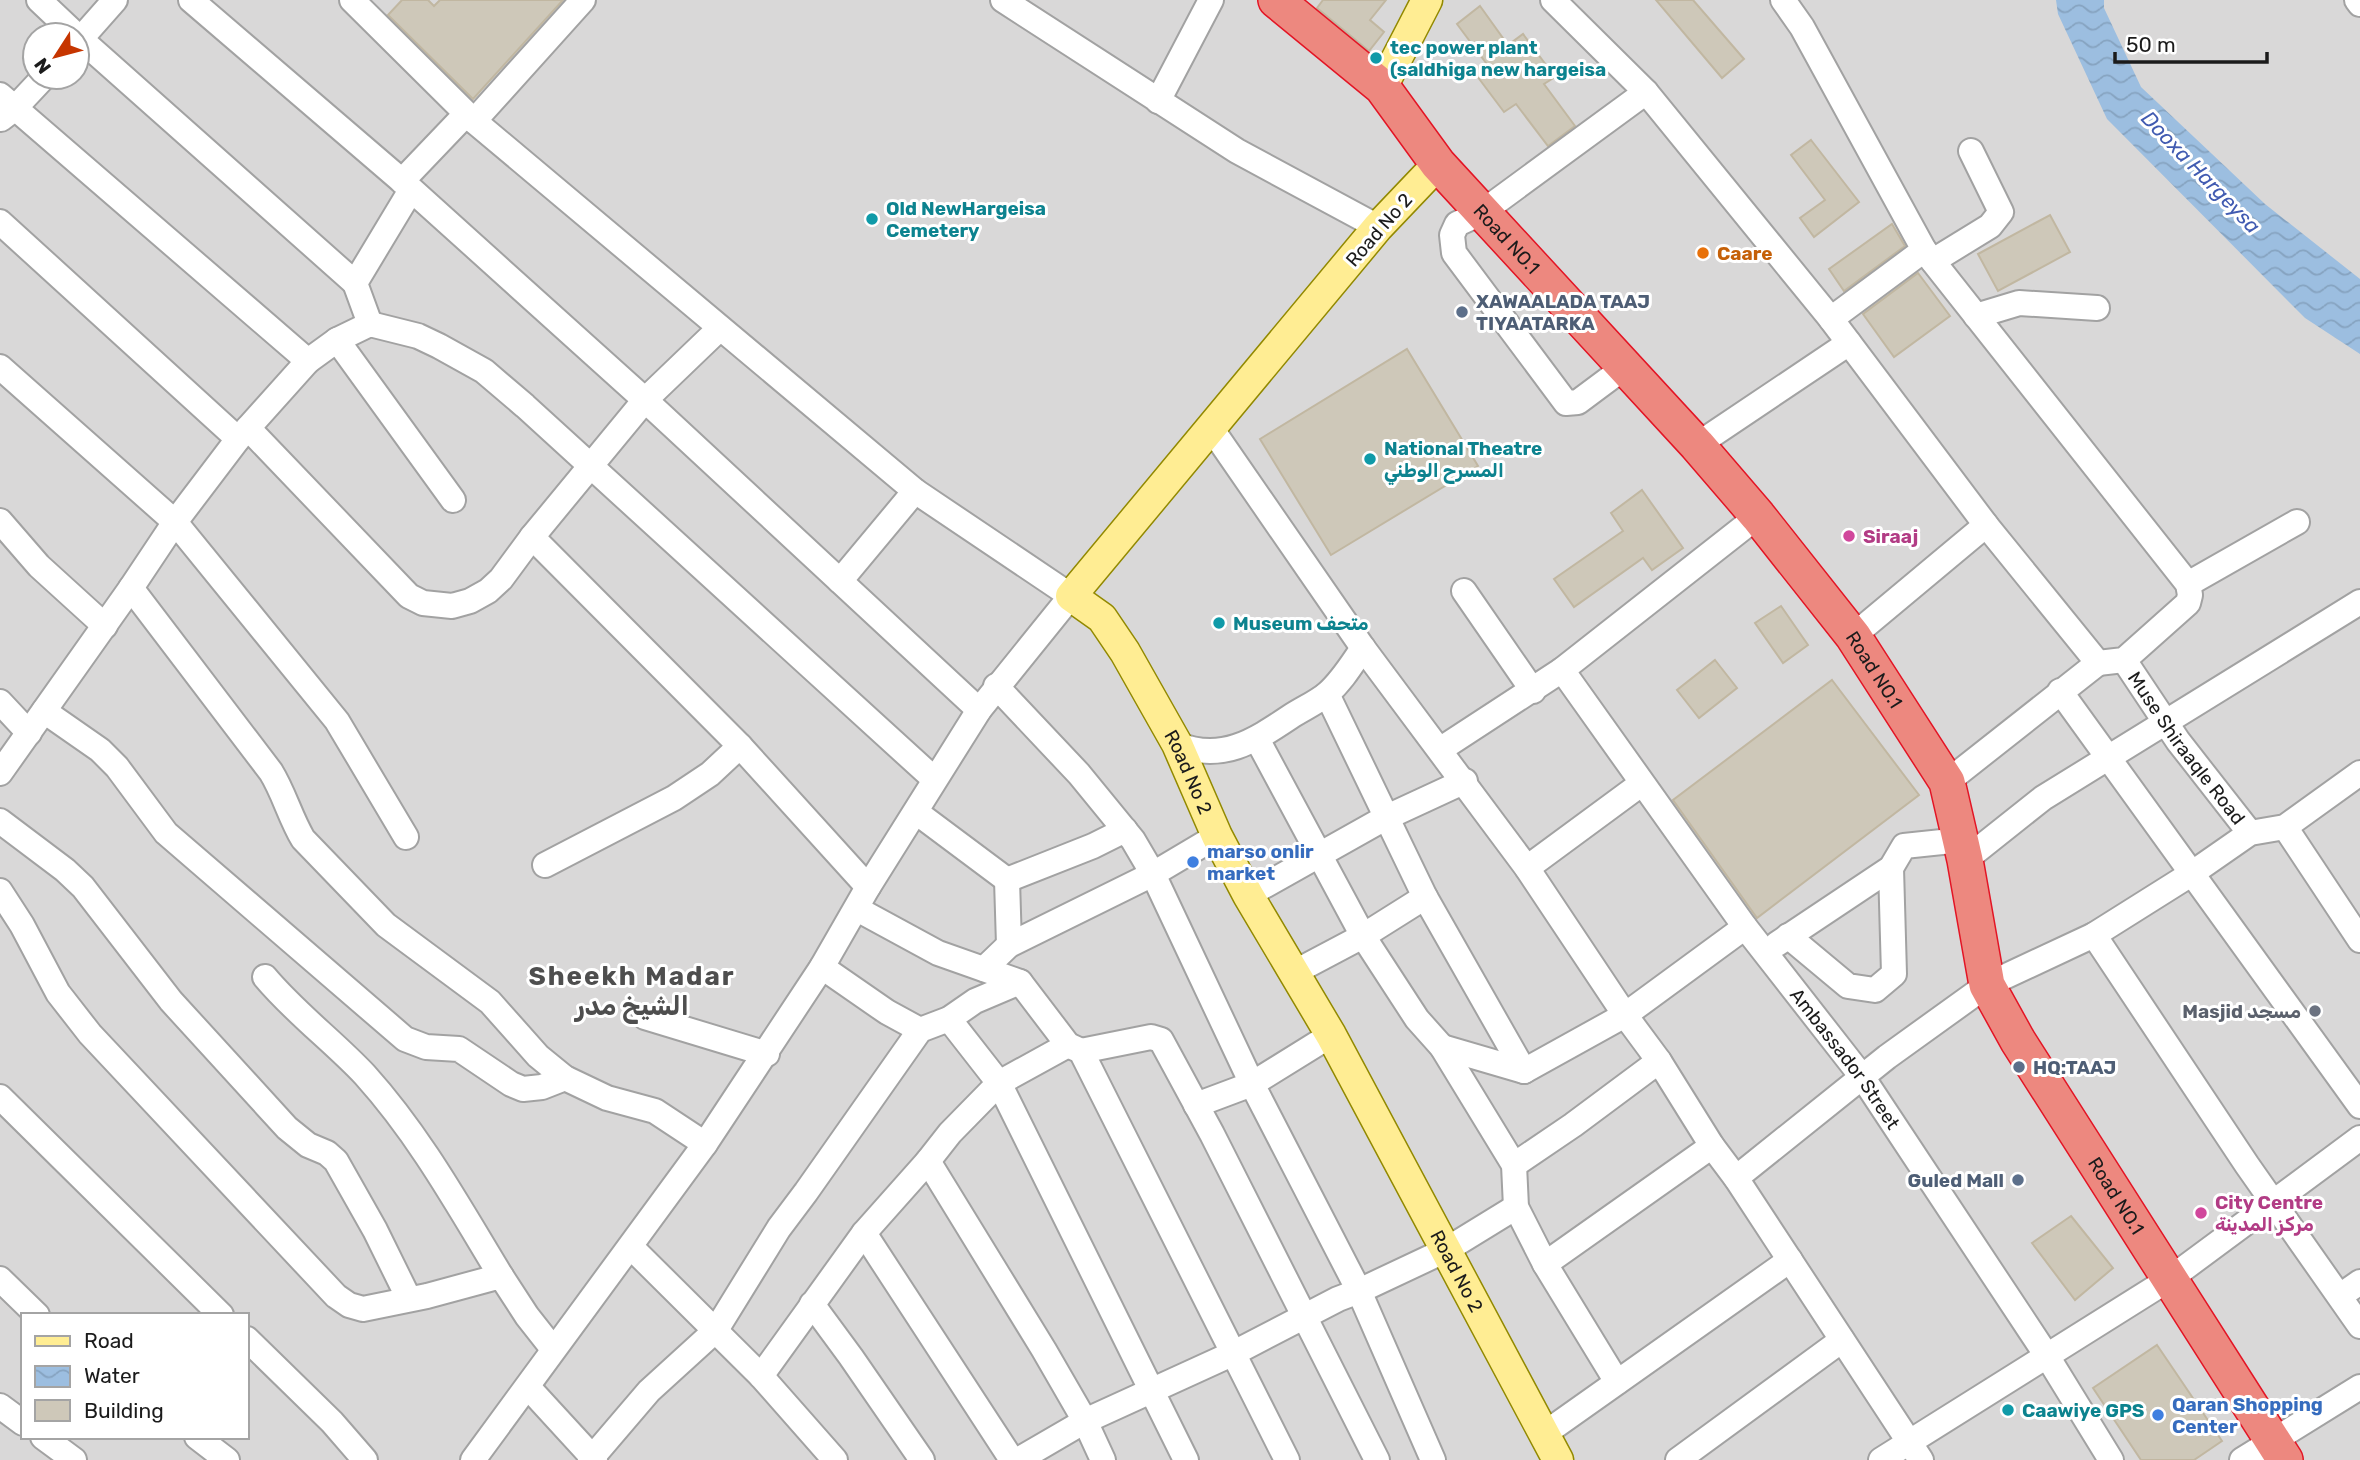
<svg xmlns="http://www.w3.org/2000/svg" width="2360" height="1460" font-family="Rubik,Vazirmatn,sans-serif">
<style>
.residential{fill:#d9d8d8;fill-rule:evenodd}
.water{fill:url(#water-waves)}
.building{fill:#cec8b9;stroke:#c1b7a1;stroke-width:2}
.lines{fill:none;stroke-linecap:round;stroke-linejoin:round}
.minor-casing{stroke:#a2a2a2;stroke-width:28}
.major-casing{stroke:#928900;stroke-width:33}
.highway-casing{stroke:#e31525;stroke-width:38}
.minor{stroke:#fff;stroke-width:24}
.major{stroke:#ffed93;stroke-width:30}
.highway{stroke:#ed887f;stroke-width:35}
.culture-dot{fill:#0f9aa8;stroke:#fff;stroke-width:2.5}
.food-dot{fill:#e8710a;stroke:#fff;stroke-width:2.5}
.service-dot{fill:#5c6f8a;stroke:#fff;stroke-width:2.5}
.hotel-dot{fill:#d1479c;stroke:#fff;stroke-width:2.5}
.shop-dot{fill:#3f7fe0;stroke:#fff;stroke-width:2.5}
.worship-dot{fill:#6b7280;stroke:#fff;stroke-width:2.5}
.labels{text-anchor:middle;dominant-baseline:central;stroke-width:6;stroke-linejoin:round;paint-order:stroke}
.culture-label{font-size:19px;font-weight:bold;fill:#0d838f;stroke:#fff;text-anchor:start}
.street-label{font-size:19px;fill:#1b1b1b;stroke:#fff}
.food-label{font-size:19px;font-weight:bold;fill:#c56008;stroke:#fff;text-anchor:start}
.service-label{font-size:19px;font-weight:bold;fill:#4e5e75;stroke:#fff;text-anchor:start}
.hotel-label{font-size:19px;font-weight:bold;fill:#b23c85;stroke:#fff;text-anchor:start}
.shop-label{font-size:19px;font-weight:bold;fill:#366cbe;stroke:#fff;text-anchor:start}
.worship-label{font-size:19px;font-weight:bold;fill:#5b616d;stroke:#fff;text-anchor:end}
.water-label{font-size:21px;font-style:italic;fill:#415bb1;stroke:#fff}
.district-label{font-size:26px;font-weight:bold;letter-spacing:2px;fill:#4e4e4e;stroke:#fff}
</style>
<defs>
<pattern id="water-waves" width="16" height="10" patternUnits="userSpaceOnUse" patternTransform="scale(1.75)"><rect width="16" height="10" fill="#9cbee0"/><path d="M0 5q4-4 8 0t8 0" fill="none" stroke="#86a3c0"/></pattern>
</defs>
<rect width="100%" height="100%" fill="#eeeddf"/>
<!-- residential -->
<path class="residential" d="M0 0H2360V1460H0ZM35 35H77V77H35ZM23 1315H247V1437H23Z"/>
<!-- water -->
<path class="water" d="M2056 0H2104V8L2141 87 2265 204 2360 279V354L2305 318 2107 119 2058 14Z"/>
<!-- building -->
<path class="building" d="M402 0H428L434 6 440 0H563L473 99 388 15Z
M1323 0H1386L1370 20 1384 32 1369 51 1317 8Z
M1656 0H1693L1744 59 1722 78Z
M1480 6 1508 45 1523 34 1555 77 1544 84 1575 126 1548 146 1516 104 1504 112 1474 72 1486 63 1457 24Z
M1811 140 1859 202 1814 237 1800 218 1825 200 1791 155Z
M2050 215 2070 252 1998 291 1978 254Z
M1892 224 1905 246 1844 291 1829 269Z
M1918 273 1950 316 1894 357 1863 314Z
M1407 349 1478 466 1331 555 1260 439Z
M1642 490 1683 548 1652 570 1643 558 1574 607 1554 579 1623 531 1611 513Z
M1781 606 1808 645 1783 663 1755 623Z
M1715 660 1737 688 1699 718 1677 690Z
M1832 680 1919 795 1757 918 1673 800Z
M2071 1216 2113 1268 2075 1300 2032 1243Z
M2157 1345 2222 1441 2194 1460H2141L2093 1388Z"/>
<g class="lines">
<!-- minor casing -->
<g class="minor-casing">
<g id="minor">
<path d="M39 0 76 35"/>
<path d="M191 0 402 181 645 400 979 710"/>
<path d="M352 0 474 121 915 491 1071 596 979 710 868 887 822 967 705 1144 473 1460"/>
<path d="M1003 0 1237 151 1378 227"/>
<path d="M1553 0 1646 92 1831 319 1986 525 2098 663 2124 660 2188 603 2190 595 2188 584 1924 250"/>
<path d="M1783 0 1802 27 1924 250 1831 319"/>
<path d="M2357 0 2360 4"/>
<path d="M77 36 355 283"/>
<path d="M77 43 115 0"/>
<path d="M0 95 308 361"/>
<path d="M1158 101 1211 0"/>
<path d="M1 119 14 109 44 77"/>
<path d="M474 121 583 0"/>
<path d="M402 181 466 114"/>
<path d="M0 222 238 439"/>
<path d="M1933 261 1990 226 2001 212 1971 151"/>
<path d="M1976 316 2019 303 2097 308"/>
<path d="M370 324 355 283 411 190"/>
<path d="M337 340 453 500"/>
<path d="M0 367 175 522 337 721 406 837"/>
<path d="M1625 367 1578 402 1566 403 1454 253 1452 235 1457 224 1481 213 1646 92"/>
<path d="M248 428 409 596 423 603 452 606 470 601 488 591 501 579 532 537 645 400 719 329"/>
<path d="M1211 428 1363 648 1527 868 1625 1015 1659 1061 1712 1146 1736 1178 1921 1460"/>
<path d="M1697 445 1849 343"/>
<path d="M0 521 39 566 105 626"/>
<path d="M532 537 740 746"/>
<path d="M840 581 915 491"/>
<path d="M2188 584 2297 522"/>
<path d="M131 588 271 772C284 793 290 817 303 839L386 925 490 1002 538 1056 565 1078 607 1098 655 1111 705 1144"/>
<path d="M1464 591 1533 691"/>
<path d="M1853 636 1986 525"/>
<path id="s1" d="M2124 660 2178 741 2250 833"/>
<path id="s2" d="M1562 670 1745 927 1863 1078 2047 1356 2111 1460"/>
<path d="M996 686 1079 774 1133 840 1153 874 1252 1084 1359 1291 1433 1460"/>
<path d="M2060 691 2360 1106"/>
<path d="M1327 694 1425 897 1524 1071"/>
<path d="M0 702 29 733"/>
<path d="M44 711 100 750 117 767 166 833 405 1039 426 1047 459 1049 511 1084 523 1089 542 1087 565 1078"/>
<path d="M1257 739 1363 936 1417 1019 1442 1047 1514 1165 1516 1207 1545 1264 1617 1382"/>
<path d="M1177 744C1221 763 1254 741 1290 717 1302 709 1316 703 1327 694 1342 681 1352 664 1363 648"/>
<path d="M1441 749 1562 670 1758 516"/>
<path d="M0 773 131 588 175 522 238 439 308 361 337 340 370 324 418 336 439 346 484 371 525 406 934 779"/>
<path d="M1947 782 2098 663"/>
<path d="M916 812 1007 880"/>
<path d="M0 821 65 870 83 887 171 1001 287 1128 308 1145 327 1153 336 1161 375 1230 409 1299"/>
<path d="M2285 827 2360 940"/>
<path d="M1965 860 2043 798 2360 602"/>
<path d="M545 865 674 798 710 774 740 746 868 887"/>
<path d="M1527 868 1641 784"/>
<path d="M1007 880 1093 846 1125 830"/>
<path d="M1007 880 1009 945"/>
<path d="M0 891 22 925 58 993 90 1034 336 1296 349 1305 363 1309 427 1296 501 1276 527 1316 553 1349"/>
<path d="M1248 895 1385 818 1465 781"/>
<path d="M857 909 938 953 1020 982 1068 1045 1081 1051 1287 1460"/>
<path d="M2094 935 2247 1165 2360 1326"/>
<path d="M1788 936 1848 986 1875 990 1894 974 1891 868"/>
<path d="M1777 944 1891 868 1904 846 1961 840"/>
<path d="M822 967 887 1012 920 1030"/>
<path d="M984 969 1009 945 1153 874 1217 836"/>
<path d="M1295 972 1363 936 1425 897"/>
<path d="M265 977C295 1013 333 1041 365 1075 420 1136 459 1207 501 1276"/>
<path d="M645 1017 767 1054"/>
<path d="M949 1019 999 1083 1186 1460"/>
<path d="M1442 1047 1524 1071 1625 1015 1745 927"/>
<path d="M1081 1051 1151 1037 1161 1040 1212 1134 1377 1460"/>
<path d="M0 1097 221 1315"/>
<path d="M1196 1105 1252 1084 1331 1035"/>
<path d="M928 1161 1044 1350 1085 1421 1103 1460"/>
<path d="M1514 1165 1573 1125 1659 1061"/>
<path d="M1736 1178 1887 1057 1987 985 2094 935 2191 874 2250 833 2285 827 2360 773"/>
<path d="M864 1233 1012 1460"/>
<path d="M631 1247 761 1376 835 1460"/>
<path d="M1545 1264 1712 1146"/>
<path d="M0 1279 37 1315"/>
<path d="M2340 1296 2360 1282"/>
<path d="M812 1304 851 1357 922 1460"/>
<path d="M247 1339 332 1422 365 1460"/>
<path d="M761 1376 864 1233 928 1161 950 1133 999 1083 1068 1045"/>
<path d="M528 1387 595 1460"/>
<path d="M0 1406 23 1423"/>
<path d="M1544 1434 1790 1260"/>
<path d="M43 1437 74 1460"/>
<path d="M197 1437 227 1460"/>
<path d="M590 1460 649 1391 716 1330 779 1228 806 1192 920 1030 949 1019 975 1001 1020 982"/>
<path d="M1018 1460 1085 1421 1234 1353 1338 1299 1359 1291 1446 1250 1516 1207"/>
<path d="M1678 1460 1842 1340"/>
<path d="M1881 1460 2171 1278 2360 1138"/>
<path d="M2242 1460 2360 1387"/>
</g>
</g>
<!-- major casing -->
<g class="major-casing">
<g id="major">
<path d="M1382 87 1427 0"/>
<path id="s3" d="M1438 164 1378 227 1071 596 1102 618 1125 652 1177 744 1217 836 1248 895 1331 1035 1558 1460"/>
</g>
</g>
<!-- highway casing -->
<g class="highway-casing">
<g id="highway">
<path id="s4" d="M1276 0 1382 87 1438 164 1697 445 1758 516 1853 636 1947 782 1965 860 1987 985 2018 1041 2285 1460"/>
</g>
</g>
<!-- minor -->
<use href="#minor" class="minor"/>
<!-- major -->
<use href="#major" class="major"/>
<!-- highway -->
<use href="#highway" class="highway"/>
</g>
<!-- markers -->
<g class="culture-dot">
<circle cx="1376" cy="58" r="7"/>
<circle cx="872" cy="219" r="7"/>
<circle cx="1370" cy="459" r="7"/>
<circle cx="1219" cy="623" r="7"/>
<circle cx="2008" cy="1410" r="7"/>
</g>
<circle class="food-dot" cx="1703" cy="253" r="7"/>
<g class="service-dot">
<circle cx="1462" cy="312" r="7"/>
<circle cx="2019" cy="1067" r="7"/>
<circle cx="2018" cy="1180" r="7"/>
</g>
<g class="hotel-dot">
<circle cx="1849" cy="536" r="7"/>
<circle cx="2201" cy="1213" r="7"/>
</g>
<g class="shop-dot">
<circle cx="1193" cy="862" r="7"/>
<circle cx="2158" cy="1415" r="7"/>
</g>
<circle class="worship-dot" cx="2315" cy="1011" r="7"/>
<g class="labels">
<!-- culture labels -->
<g class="culture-label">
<text x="1390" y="47">tec power plant<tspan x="1390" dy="22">(saldhiga new hargeisa</tspan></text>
<text x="886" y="208">Old NewHargeisa<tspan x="886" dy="22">Cemetery</tspan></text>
<text x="1384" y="448">National Theatre<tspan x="1384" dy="22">المسرح الوطني</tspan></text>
<text x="1233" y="623">Museum متحف</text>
<text x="2022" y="1410">Caawiye GPS</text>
</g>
<!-- street labels -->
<g class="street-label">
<text transform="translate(1379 230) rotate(-49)">Road No 2</text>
<text stroke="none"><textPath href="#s4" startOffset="334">Road NO.1</textPath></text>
<text stroke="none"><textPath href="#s4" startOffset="901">Road NO.1</textPath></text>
<text stroke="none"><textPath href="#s1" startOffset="108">Muse Shiraaqle Road</textPath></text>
<text stroke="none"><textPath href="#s3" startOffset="782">Road No 2</textPath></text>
<text stroke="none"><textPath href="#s2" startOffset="481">Ambassador Street</textPath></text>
<text stroke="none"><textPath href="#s4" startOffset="1489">Road NO.1</textPath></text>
<text stroke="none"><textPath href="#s3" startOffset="1349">Road No 2</textPath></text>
</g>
<!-- food labels -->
<g class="food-label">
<text x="1717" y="253">Caare</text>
</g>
<!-- service labels -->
<g class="service-label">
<text x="1476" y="301">XAWAALADA TAAJ<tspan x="1476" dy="22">TIYAATARKA</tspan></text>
<text x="2033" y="1067">HQ:TAAJ</text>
<text x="2004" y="1180" text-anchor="end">Guled Mall</text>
</g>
<!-- hotel labels -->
<g class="hotel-label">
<text x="1863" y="536">Siraaj</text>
<text x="2215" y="1202">City Centre<tspan x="2215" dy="22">مركز المدينة</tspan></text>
</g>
<!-- shop labels -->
<g class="shop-label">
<text x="1207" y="851">marso onlir<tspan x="1207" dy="22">market</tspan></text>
<text x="2172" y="1404">Qaran Shopping<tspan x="2172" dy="22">Center</tspan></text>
</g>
<!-- worship labels -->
<g class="worship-label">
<text x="2301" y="1011">Masjid مسجد</text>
</g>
<!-- water labels -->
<g class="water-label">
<text transform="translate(2201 172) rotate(46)">Dooxa Hargeysa</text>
</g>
<!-- district labels -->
<g class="district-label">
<text x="632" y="976">Sheekh Madar<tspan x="632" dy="30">الشيخ مدر</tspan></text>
</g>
</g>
<!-- legend -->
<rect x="21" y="1313" width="228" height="126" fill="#ffffff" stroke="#a4a4a4" stroke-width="2"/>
<rect x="35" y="1336" width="35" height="10" fill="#ffed93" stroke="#a4a4a4" stroke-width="2"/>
<text x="84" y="1348" font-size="21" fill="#1b1b1b">Road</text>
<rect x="35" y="1366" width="35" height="21" fill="url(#water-waves)" stroke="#a4a4a4" stroke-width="2"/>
<text x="84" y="1383" font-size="21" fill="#1b1b1b">Water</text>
<rect x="35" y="1400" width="35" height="21" fill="#cec8b9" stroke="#a4a4a4" stroke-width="2"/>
<text x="84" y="1418" font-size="21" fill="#1b1b1b">Building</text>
<!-- north arrow -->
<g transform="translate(56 56) rotate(234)"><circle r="33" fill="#ffffff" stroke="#a4a4a4" stroke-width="2"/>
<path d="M0-5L12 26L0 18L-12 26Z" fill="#c63500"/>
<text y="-10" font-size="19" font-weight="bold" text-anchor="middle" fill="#1b1b1b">N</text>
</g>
<!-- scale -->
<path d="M2115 52v10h152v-10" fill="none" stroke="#1b1b1b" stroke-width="3.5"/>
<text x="2126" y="52" font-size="21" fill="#1b1b1b" stroke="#ffffff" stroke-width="5" paint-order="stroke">50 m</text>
</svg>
